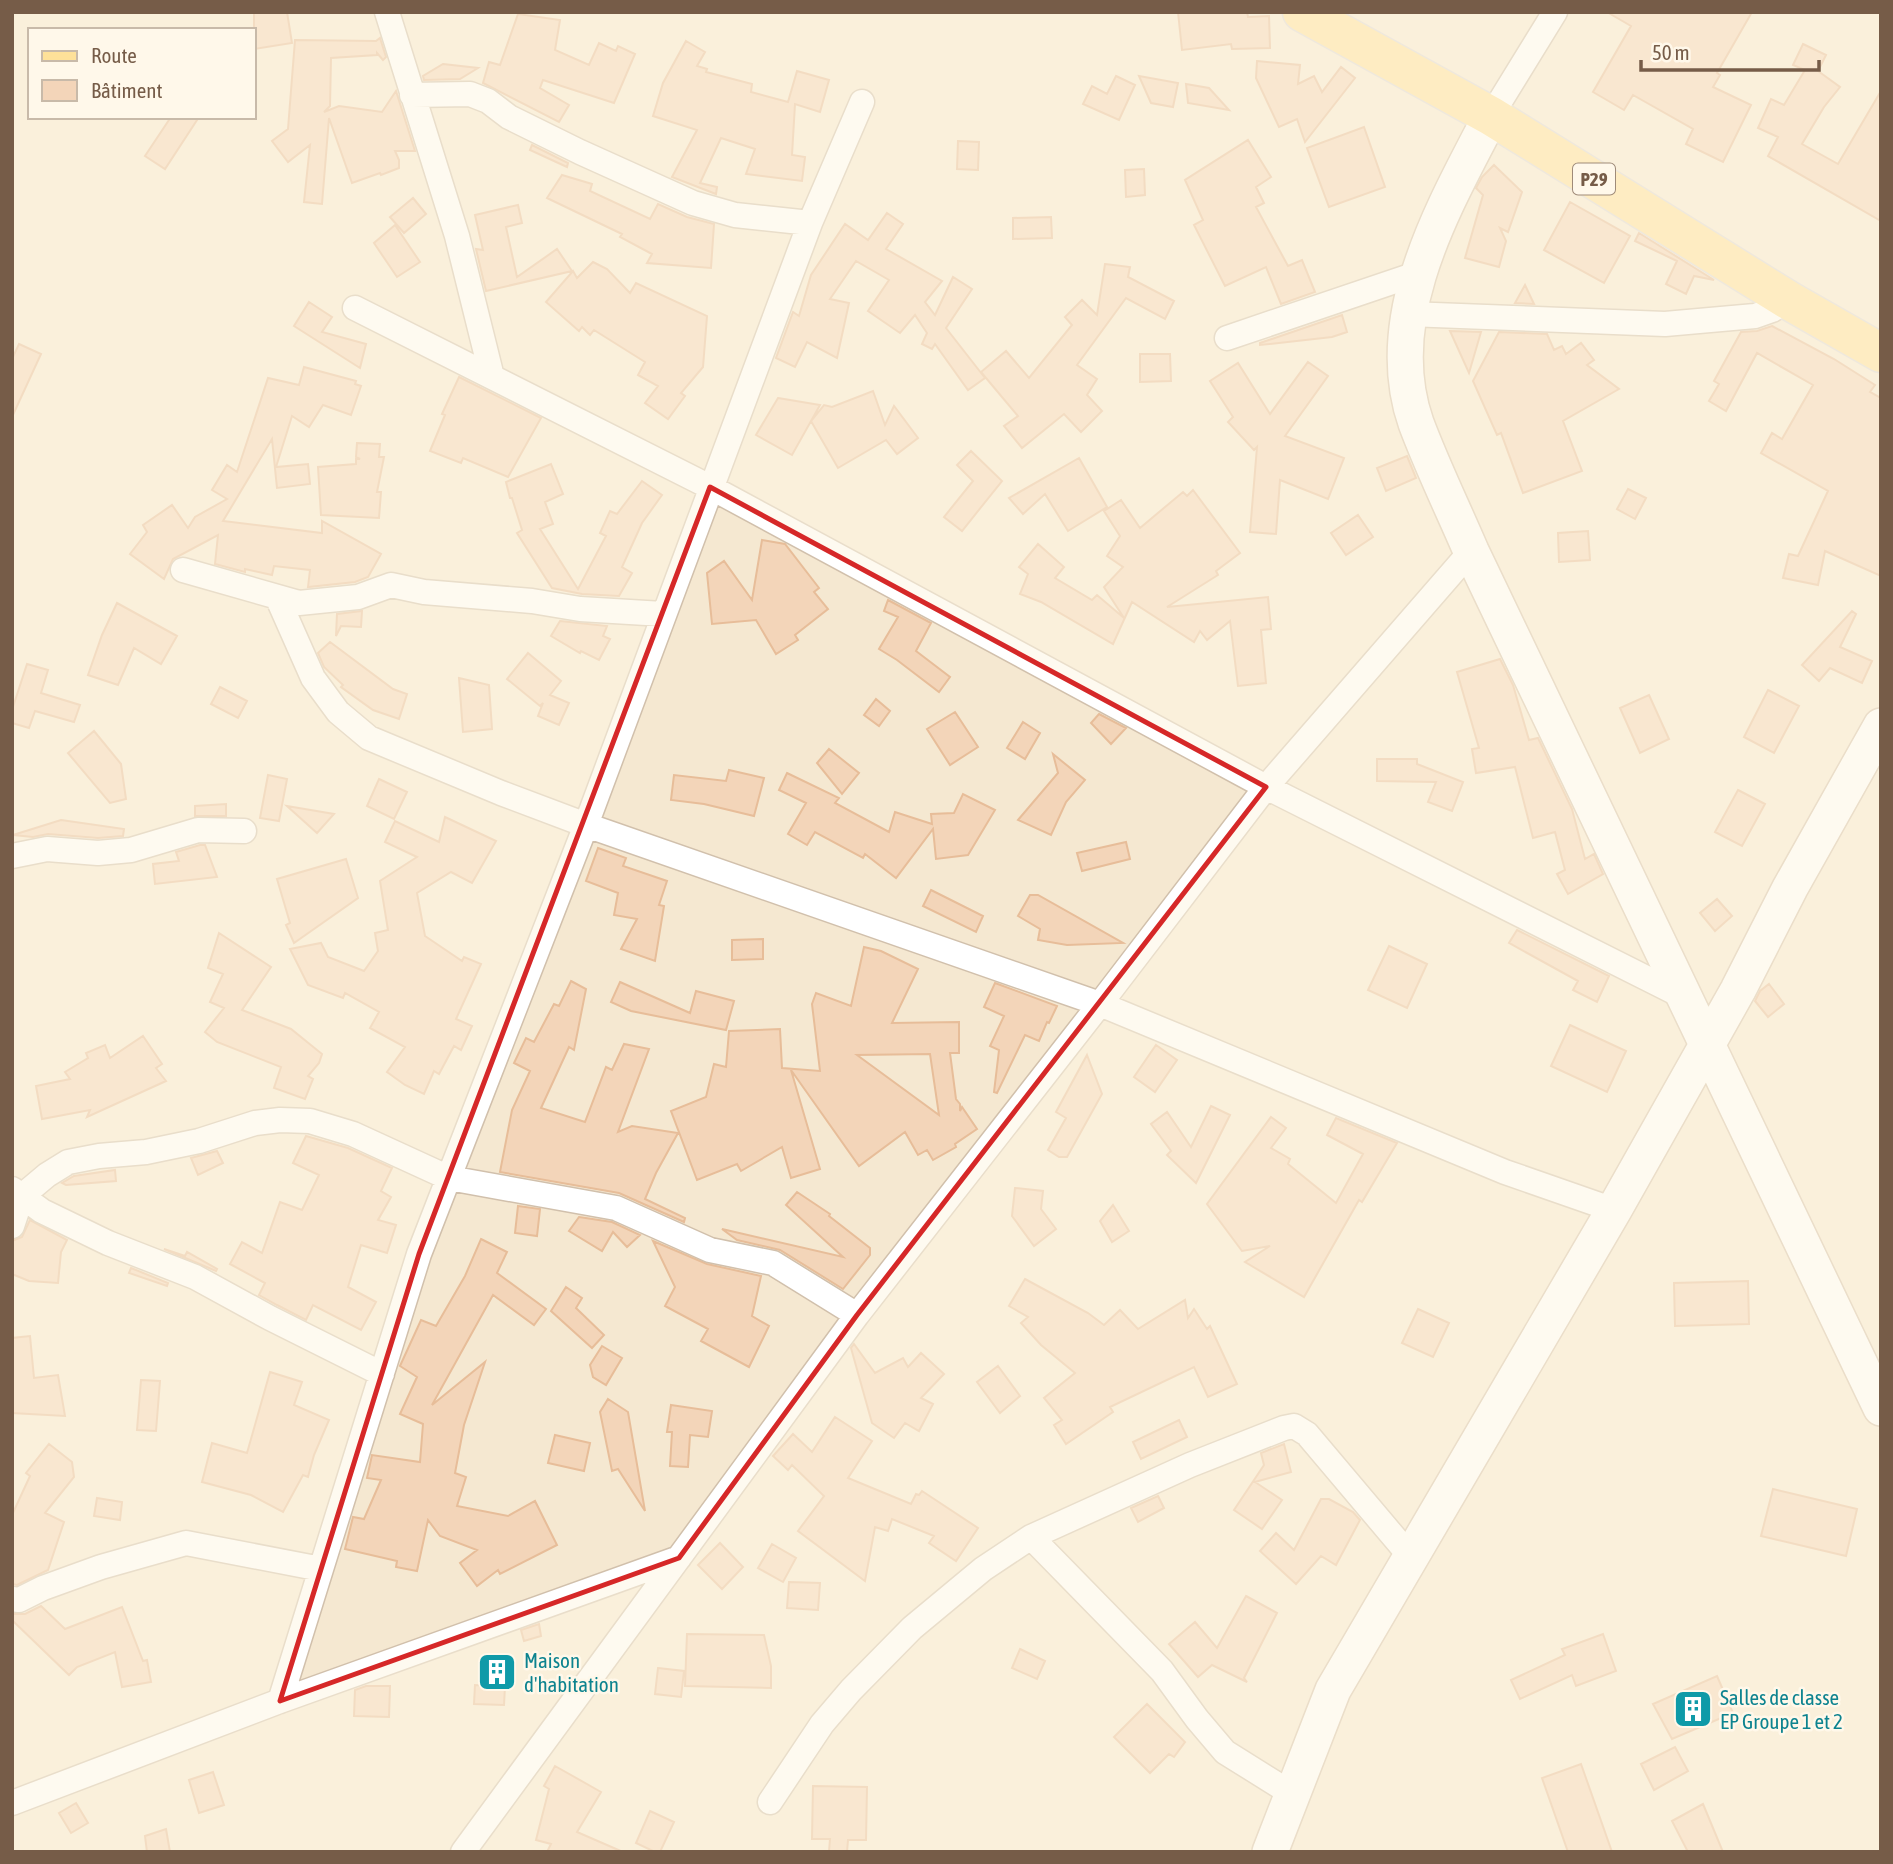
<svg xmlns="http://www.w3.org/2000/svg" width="1893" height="1864" font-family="'Asap Condensed',sans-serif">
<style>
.residential{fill:#f5e8d1;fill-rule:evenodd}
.building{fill:#f3d5b9;stroke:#e7bd99;stroke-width:2;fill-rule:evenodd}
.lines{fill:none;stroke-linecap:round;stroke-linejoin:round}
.street-casing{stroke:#d1c0ac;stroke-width:27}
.secondary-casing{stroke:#d4c0a9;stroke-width:38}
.primary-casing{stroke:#ded8d3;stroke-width:41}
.street{stroke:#fff;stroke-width:24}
.secondary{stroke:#fff;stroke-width:35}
.primary{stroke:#fee199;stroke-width:38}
.marked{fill:none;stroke:#d62828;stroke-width:5;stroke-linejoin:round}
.labels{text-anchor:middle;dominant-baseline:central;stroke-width:5;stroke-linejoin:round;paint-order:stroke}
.shield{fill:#fff8ea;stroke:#9f8b79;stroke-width:2}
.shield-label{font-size:19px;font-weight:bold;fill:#765c48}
.culture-label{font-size:21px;fill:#0d838f;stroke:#fff8ea;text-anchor:start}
</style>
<rect width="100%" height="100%" fill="#fdf5e3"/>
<!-- residential -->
<path class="residential" d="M12 12H1881V1852H12ZM30 30H254V117H30Z"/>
<!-- building -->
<path class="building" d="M254 12H287L292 43 254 49Z
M1178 12H1247L1248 17 1269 16 1270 48 1232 49 1231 44 1182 50Z
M1607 12H1752L1717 73 1720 75 1713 87 1751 105 1723 162 1686 144 1693 129 1633 95 1624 110 1593 92 1631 26Z
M518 14 560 20 555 50 589 65 599 43 616 51 618 46 635 54 614 103 543 80 540 88 569 105 559 122 483 83 489 62 500 65Z
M380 38 386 57 383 60 377 53V55L331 58 330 106 324 112 339 106 382 112 396 91 415 151H395L399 160V168L381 175 380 173 352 183 329 118 322 204 304 202 310 145 288 162 272 141 288 129 295 40 376 41Z
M686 41 705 52 697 66 707 69 706 72 752 84 751 92 788 102 797 71 829 80 820 112 795 104 792 155 805 157 802 181 746 174 755 149 721 138 700 183 717 187 716 194 672 177 697 130 653 116 663 83Z
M1803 44 1826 55 1818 71 1840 87 1824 107 1802 144 1838 164 1881 91V221L1768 156 1778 137 1758 128 1771 99 1784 105 1805 70 1793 65Z
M1257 61 1300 65 1298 84 1314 76 1322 92 1341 67 1355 78 1305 142 1297 119 1279 127 1256 78Z
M443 64 478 68 460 79 424 80 423 76Z
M1116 76 1135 85 1119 120 1083 104 1092 86 1107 94Z
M1139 76 1178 83 1173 107 1151 103Z
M1186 84 1209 88 1229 110 1188 103Z
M171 117H199L165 169 145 156Z
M1364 127 1385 187 1329 207 1307 148Z
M1248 140 1271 177 1256 187 1264 203 1256 207 1288 266 1302 260 1315 292 1281 304 1266 267 1225 286 1194 225 1203 220 1185 180Z
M958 141 979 142 978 170 957 169Z
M532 145 568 163 567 167 530 150Z
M1494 165 1522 192 1508 232 1500 228 1506 241 1499 267 1465 258 1483 195 1476 188 1482 177Z
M1144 169 1145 195 1126 197 1125 170Z
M562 175 592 184 590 191 650 219 658 204 687 217 714 224 711 268 647 263 652 254 620 237 622 234 547 198Z
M413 198 426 214 404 233 390 217Z
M1570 202 1630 236 1604 283 1544 250Z
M518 205 522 223 506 227 517 277 557 249 572 271 486 291 476 249 483 250 475 215Z
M887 213 903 224 886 249 942 281 925 302 935 315 953 277 972 289 946 328 985 378 968 390 935 344 932 349 922 344 927 333 915 315 900 333 868 311 889 280 856 261 830 299 849 303 837 358 807 342 795 367 776 358 793 312 799 316 811 275 845 224 868 240Z
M1051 217 1052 238 1013 239V218Z
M395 225 420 262 397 277 374 243Z
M1639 233 1714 280 1694 276 1686 294 1666 284 1677 261 1635 241Z
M593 262 607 269 630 293 636 283 707 316 703 367 681 393 685 396 668 419 645 403 658 386 638 375 645 362 594 330 590 335 582 327 579 331 546 302 573 271 577 278Z
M1105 264 1130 267 1128 277 1174 301 1165 319 1126 298 1077 365 1097 379 1087 395 1102 411 1081 432 1064 414 1022 448 1004 426 1018 416 981 372 1006 351 1029 378 1072 325 1065 317 1082 300 1097 315Z
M1525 285 1534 304 1515 303Z
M309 302 332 317 322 332 366 344 360 368 294 326Z
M1342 315 1347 332 1332 337 1260 345V343Z
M1772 326 1834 359 1875 385 1870 392 1881 398V576L1825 551 1818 585 1783 578 1789 554 1798 556 1828 491 1761 453 1772 433 1782 439 1813 385 1757 353 1726 411 1709 401 1719 384 1714 381 1741 332 1757 331Z
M1450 331 1481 332 1469 373Z
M1499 332 1547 334 1554 350 1562 346 1566 354 1581 343 1594 360 1587 365 1619 389 1563 421 1582 471 1523 493 1501 433 1497 435 1473 381Z
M19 344 41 354 12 417V359Z
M1140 354H1170L1171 381 1140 382Z
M1308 362 1328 376 1285 436 1344 458 1328 499 1280 480 1276 534 1250 532 1257 447 1254 450 1228 422 1233 417 1210 381 1238 363 1270 414Z
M304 367 356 381 355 384 361 386 351 415 323 405 309 427 292 416 276 467 308 464 310 484 277 488 272 439 223 521 322 533V521L381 554 368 577 355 582 308 587 310 570 274 566 272 575 245 569V572L215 564 218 535 173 559 164 579 130 554 147 532 143 525 172 505 188 528 195 517 227 499 212 490 227 465 237 472 268 378 299 385Z
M459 377 541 418 508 477 463 458 461 463 430 451 445 415 442 414Z
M873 391 885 425 894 406 918 438 897 454 886 440 838 468 811 421 824 405 832 407Z
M778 398 820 405 792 455 756 435Z
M357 443 380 444 379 457H384L377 492H381L379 518 321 515 318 467 356 464V459H360L356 457Z
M971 451 1002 481 962 531 944 517 973 481 957 465Z
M1407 456 1416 478 1386 491 1377 468Z
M1079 458 1107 507 1068 531 1045 494 1023 514 1009 498Z
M551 464 563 494 545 502 553 524 540 529 578 589 606 536 600 533 610 511 617 514 642 481 662 495 642 523 622 567 632 573 619 596 582 594 552 588 517 533 522 530 512 498H510L506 482Z
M1628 489 1646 498 1635 519 1617 509Z
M1193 490 1240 553 1216 571 1218 575 1167 607 1268 597 1271 629 1261 630 1266 683 1238 686 1230 621 1207 640 1200 631 1194 642 1132 602 1113 644 1041 602 1020 594 1028 574 1019 567 1038 544 1064 567 1055 578 1092 600 1097 595 1124 618 1104 587 1123 567 1107 556 1120 536 1104 511 1121 500 1140 528 1183 492 1187 496Z
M1358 515 1373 537 1346 555 1331 533Z
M1588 531 1590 560 1559 562 1558 533Z
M762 540 785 544 819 588 814 592 828 609 795 635 798 640 776 654 756 620 712 624 707 573 724 561 752 600Z
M888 600 931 623 916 651 950 677 939 692 897 660 879 649 898 617 884 611Z
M117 603 177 636 161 664 134 648 118 685 88 675 102 635Z
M362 611 361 627 341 626 336 636 337 614Z
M1852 611 1856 614 1840 647 1872 661 1862 683 1830 668 1819 681 1802 665Z
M560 621 607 626 603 636 610 639 599 660 581 651 580 653 551 636Z
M330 642 393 689 407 694 399 719 373 710 341 687 343 685 324 667 318 653Z
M528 653 561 681 550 695 569 703 559 725 538 716 543 703 540 706 507 679Z
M1500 659 1513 685 1529 740 1538 738 1572 809 1585 859 1594 854 1603 874 1568 894 1557 874 1565 870 1555 832 1533 838 1515 767 1476 773 1472 749 1479 748 1457 672Z
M27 664 48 670 41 693 80 705 74 722 35 711 29 728 12 723V710Z
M459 678 489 685 492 729 463 732Z
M220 687 247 701 238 718 211 704Z
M1768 690 1799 706 1774 753 1744 737Z
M1649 695 1669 739 1640 753 1620 708Z
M876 699 890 711 879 726 864 715Z
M955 712 978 747 950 765 927 729Z
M1099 714 1126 728 1111 744 1091 723Z
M1023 722 1040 733 1025 759 1007 748Z
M94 731 121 764 126 799 110 803 68 753Z
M829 749 859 773 842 794 817 763Z
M1053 754 1085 780 1066 802 1051 835 1018 820 1058 773Z
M1377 759H1417V764L1463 782 1452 811 1428 802 1436 782 1377 781Z
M729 770 764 778 754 816 704 804 671 800 674 775 726 781Z
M787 773 839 798 835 803 889 832 895 812 932 824 931 814 954 813 963 794 995 810 968 855 936 859 933 829 896 878 865 854 863 858 815 832 807 845 788 834 806 803 779 790Z
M268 775 287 779 279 821 260 818Z
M379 779 407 792 394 819 367 806Z
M1738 790 1765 804 1742 846 1715 832Z
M226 804V816H195V806Z
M287 806 334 814 317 833Z
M445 817 496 841 472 883 451 872 417 893 425 936 462 961 464 957 481 964 456 1019 472 1026 461 1050 454 1046 439 1074 434 1071 424 1094 405 1085 387 1072 405 1047 370 1028 379 1012 345 993 343 998 308 985 290 949 321 943 328 957 364 971 378 951 375 933 388 930 380 881 417 857 385 842 395 821 439 842Z
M61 820 124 829 123 836 98 838 48 834 33 837 13 835Z
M1126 842 1130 859 1082 871 1077 853Z
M200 845H205L217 877 155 884 153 864 179 861 176 852Z
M598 848 626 858 623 866 667 881 659 905 664 906 655 961 621 949 637 919 614 915 618 893 586 881Z
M346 859 358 898 294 943 286 925 290 923 277 879Z
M931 890 983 916 976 932 923 906Z
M1030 895H1038L1123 943 1067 945 1038 940 1040 929 1018 916Z
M1717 899 1732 916 1715 931 1700 913Z
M1517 930 1609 976 1597 1002 1573 990 1578 981 1509 943Z
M219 933 271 967 242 1010 291 1029 322 1054 319 1063 308 1076 313 1079 305 1099 274 1088 281 1067 217 1042 205 1032 224 1008 210 1002 223 974 208 968Z
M763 939V959L732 960V940Z
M1389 946 1427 964 1407 1008 1368 990Z
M864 947 881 951 918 969 892 1023 959 1022V1053H950L956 1099 960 1104V1111L962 1107 977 1129 955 1144 956 1147 933 1160 927 1150 918 1155 905 1132 859 1166 791 1070 820 1169 791 1178 782 1147 741 1171 737 1164 697 1180 671 1111 706 1097 714 1064 726 1067 729 1031 780 1029 782 1068 820 1071 812 1004 816 993 851 1006ZM930 1054 939 1115 857 1055Z
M571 981 586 989 574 1050 569 1047 541 1108 585 1122 606 1067 612 1070 624 1044 649 1049 618 1132 632 1126 678 1133 656 1173 645 1199 685 1218 684 1222 619 1193 500 1172 512 1110 530 1071 514 1063 526 1038 534 1042 554 1004 559 1006Z
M620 982 690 1013 696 991 734 1001 726 1030 631 1011 611 1002Z
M995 983 1057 1006 1049 1023 1047 1022 1039 1041 1025 1035 997 1093 994 1092 999 1050 990 1046 1004 1016 984 1007Z
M1769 984 1784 1004 1768 1017 1755 1001 1760 991Z
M1570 1025 1626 1051 1607 1092 1551 1066Z
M143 1036 162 1064 156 1068 166 1081 87 1117 90 1110 42 1119 36 1086 70 1079 65 1072 88 1058 86 1053 105 1045 110 1058Z
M1156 1045 1177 1060 1155 1092 1134 1077Z
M1087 1055 1102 1094 1067 1157H1059L1048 1150 1066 1118 1056 1112Z
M1211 1106 1230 1115 1196 1183 1167 1155 1171 1151 1151 1124 1167 1112 1191 1147Z
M1271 1117 1286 1128 1271 1148 1290 1159 1288 1164 1336 1203 1363 1154 1327 1135 1336 1118 1397 1143 1362 1202 1359 1200 1304 1297 1245 1262 1270 1246 1242 1251 1207 1204Z
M306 1136 348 1148 392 1168 381 1191 391 1197 378 1220 396 1225 387 1253 361 1245 348 1287 376 1302 361 1330 313 1305 306 1320 277 1305 259 1295 265 1283 230 1264 242 1242 262 1253 280 1202 302 1210 319 1175 293 1163Z
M217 1151 223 1163 198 1175 191 1158Z
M115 1170 116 1181 66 1185 62 1183 74 1176Z
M1015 1188 1043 1191 1041 1209 1056 1229 1034 1246 1012 1216Z
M797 1192 830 1214 829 1216 870 1248V1255L843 1289 780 1250 737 1240 722 1229 843 1257 786 1205Z
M1113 1205 1129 1231 1112 1242 1100 1221Z
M518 1206 540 1209 537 1236 515 1233Z
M579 1217 612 1222 640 1235 627 1247 613 1232 602 1251 569 1231Z
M30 1220 67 1240 61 1252 58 1283 29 1281 12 1274V1241L22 1237Z
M481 1239 507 1252 497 1273 546 1309 534 1325 493 1295 432 1405 485 1362 464 1425 455 1473 466 1477 457 1506 508 1516 535 1501 557 1545 500 1574 498 1570 477 1586 460 1563 477 1550 440 1536 428 1520 417 1571 396 1567 397 1561 345 1549 353 1517 364 1519 381 1480 367 1478 372 1455 420 1462 423 1424 400 1414 417 1377 400 1366 421 1320 436 1326 465 1276Z
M653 1241 707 1264 761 1276 752 1316 769 1326 749 1367 701 1341 708 1329 665 1306 675 1287Z
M164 1249 185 1256 187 1252 217 1269 216 1271Z
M131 1268 168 1283 167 1286 129 1273Z
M1025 1279 1088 1313 1104 1325 1120 1310 1138 1329 1185 1300 1188 1318 1194 1309 1207 1329 1210 1326 1237 1384 1208 1397 1194 1367 1110 1407 1113 1412 1066 1444 1054 1425 1062 1420 1044 1398 1075 1373 1041 1345 1021 1323 1028 1317 1009 1306Z
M1748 1281 1749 1324 1675 1326 1674 1283Z
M566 1287 582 1298 576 1308 604 1335 592 1348 551 1311Z
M1418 1309 1449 1323 1433 1357 1402 1343Z
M30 1336 34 1378 58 1375 65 1416 12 1413V1338Z
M854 1344 875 1373 903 1358 908 1367 921 1353 944 1374 921 1398 933 1404 919 1431 905 1423 894 1438 872 1423 851 1348Z
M602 1346 622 1358 606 1385 593 1377 590 1365Z
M998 1366 1020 1396 1000 1413 977 1382Z
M270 1372 302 1382 294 1405 329 1420 314 1455 308 1477 303 1475 283 1512 251 1495 202 1482 212 1443 247 1453Z
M141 1380 160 1381 156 1431 137 1430Z
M608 1399 628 1412 645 1511 618 1469 612 1471 600 1412Z
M671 1405 712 1411 708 1437 690 1435 688 1467 670 1466 672 1432H667Z
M835 1417 872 1441 848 1478 911 1504 916 1494 919 1495 922 1491 978 1528 956 1561 929 1543 934 1536 892 1519 888 1531 875 1527 865 1581 798 1531 824 1496 792 1465 788 1470 773 1456 793 1434 812 1452Z
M1179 1420 1187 1437 1141 1459 1133 1442Z
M555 1435 590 1443 584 1471 548 1463Z
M49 1444 72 1462 74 1477 45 1513 64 1522 48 1570 17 1585 12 1584V1515L30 1476 26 1473Z
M1284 1444 1291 1472 1255 1482 1282 1500 1262 1529 1234 1510 1264 1465 1261 1453Z
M1773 1489 1857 1509 1846 1556 1761 1536Z
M1158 1496 1164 1508 1138 1522 1131 1508Z
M97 1498 122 1502 120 1520 94 1516Z
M1321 1499H1329L1353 1512 1360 1520 1336 1565 1321 1556 1296 1584 1260 1551 1276 1533 1294 1550Z
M720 1543 743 1567 722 1589 698 1565Z
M772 1544 796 1558 783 1582 758 1568Z
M789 1582 820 1583 818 1610 787 1608Z
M1246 1596 1277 1613 1244 1678 1247 1682 1212 1665 1198 1677 1169 1644 1195 1622 1217 1648Z
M41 1606 65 1629 122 1607 143 1661 147 1660 151 1682 122 1687 115 1652 77 1667 69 1675 12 1620V1614H25Z
M539 1624 541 1636 524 1641 521 1630Z
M687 1634 764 1635 771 1666V1688L685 1686Z
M1603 1634 1616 1671 1576 1686 1572 1675 1520 1699 1511 1680 1565 1655 1562 1649Z
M1020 1649 1045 1661 1037 1679 1012 1668Z
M492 1657H504L511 1683 496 1686H505L504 1705 474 1704 475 1685 491 1686 483 1662Z
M658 1668 684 1671 681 1697 655 1694Z
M1717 1676 1733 1713 1672 1739 1653 1704Z
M366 1686H390L389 1717 354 1716 355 1690Z
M1147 1704 1185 1742 1174 1757 1169 1754 1150 1773 1114 1737Z
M1675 1747 1688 1771 1654 1790 1641 1764Z
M1581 1764 1612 1852H1568L1542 1778Z
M555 1766 601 1792 577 1832 623 1852H547L551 1844 536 1840 549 1789 544 1786Z
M213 1772 224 1805 199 1813 189 1780Z
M813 1786 867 1787 866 1840H848L847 1852H829L830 1839H812Z
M76 1803 88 1823 71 1833 59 1813Z
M1703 1804 1723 1852H1688L1672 1821Z
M650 1811 674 1822 660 1852H655L636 1843Z
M166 1829 170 1852H147L145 1836Z"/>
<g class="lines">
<!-- street casing -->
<g class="street-casing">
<path id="street" d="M387 12 457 236 492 377
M412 95 470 94 488 101 509 117 580 152 693 203 735 215 810 223
M1491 116 1555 12
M355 308 710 487 1266 787 1684 997
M1408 314 1665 324 1755 316 1772 310 1788 300
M1227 338 1419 273
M183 570 299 603 358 597 391 585 424 592 532 601 580 609 663 614
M278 599 313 678 338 712 369 738 501 793 586 825 1100 1004 1505 1172 1614 1210
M12 856 47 849 98 853 131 850 198 830 244 831
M12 1189 42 1211 108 1243 195 1277 270 1318 382 1374
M12 1226 22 1196 47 1175 68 1162 99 1156 146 1152 199 1141 255 1123 280 1120 310 1121 353 1134 449 1178 616 1208 710 1250 773 1263 857 1315
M1031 1537 1162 1671 1197 1719 1225 1752 1294 1795
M12 1599 19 1600 43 1588 101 1567 186 1543 321 1569
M280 1701 419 1254 586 825 810 223 862 102
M770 1802 822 1724 851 1690 912 1628 983 1569 1031 1537 1190 1465 1284 1428 1294 1426 1307 1434 1410 1556
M12 1803 280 1701 679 1558
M463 1852 857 1315 1100 1004 1266 787 1471 551"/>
</g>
<!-- secondary casing -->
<g class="secondary-casing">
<path id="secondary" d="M1491 116C1444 207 1379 317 1416 423 1432 466 1453 509 1471 551L1881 1408
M1270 1852 1333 1690 1614 1210 1738 990 1790 888 1881 726"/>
</g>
<!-- primary casing -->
<g class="primary-casing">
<path id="primary" d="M1302 12 1491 116 1788 300 1881 353"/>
</g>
<!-- street -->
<use href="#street" class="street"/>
<!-- secondary -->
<use href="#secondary" class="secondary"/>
<!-- primary -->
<use href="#primary" class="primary"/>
</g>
<!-- marked area -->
<path d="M0 0H1893V1864H0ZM710 487 1266 787 857 1315 679 1558 280 1701 419 1254Z" fill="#fdf5e3" fill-opacity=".55" fill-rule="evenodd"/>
<path class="marked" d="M710 487 1266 787 857 1315 679 1558 280 1701 419 1254Z"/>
<!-- icons -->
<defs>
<g id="building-square" transform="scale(2.0125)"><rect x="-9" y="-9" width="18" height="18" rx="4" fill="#0f9aa8" stroke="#fff8ea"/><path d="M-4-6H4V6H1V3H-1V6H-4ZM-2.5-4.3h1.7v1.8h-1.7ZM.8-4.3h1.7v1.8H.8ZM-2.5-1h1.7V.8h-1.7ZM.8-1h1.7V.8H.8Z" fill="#fff"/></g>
</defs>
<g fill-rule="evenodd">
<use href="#building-square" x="497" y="1672"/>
<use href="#building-square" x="1693" y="1709"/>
</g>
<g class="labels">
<!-- shield labels -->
<rect class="shield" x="1573" y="163.5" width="42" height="31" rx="5"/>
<g class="shield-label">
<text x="1594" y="179">P29</text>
</g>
<!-- culture labels -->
<g class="culture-label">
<text x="524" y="1660">Maison<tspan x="524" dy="24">d'habitation</tspan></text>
<text x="1720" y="1697">Salles de classe<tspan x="1720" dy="24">EP Groupe 1 et 2</tspan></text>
</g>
</g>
<!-- border -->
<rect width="1893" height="1864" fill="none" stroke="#765c48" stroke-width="28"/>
<!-- legend -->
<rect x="28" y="28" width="228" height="91" fill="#fff8ea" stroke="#c8baa9" stroke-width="2"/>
<rect x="42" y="51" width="35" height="10" fill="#fee199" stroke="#c8baa9" stroke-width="2"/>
<text x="91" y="63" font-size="21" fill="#765c48">Route</text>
<rect x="42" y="80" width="35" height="21" fill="#f3d5b9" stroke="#c8baa9" stroke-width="2"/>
<text x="91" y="98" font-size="21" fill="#765c48">Bâtiment</text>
<!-- scale -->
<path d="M1641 60v10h178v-10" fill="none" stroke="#765c48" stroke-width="3.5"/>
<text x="1652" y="60" font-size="21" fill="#765c48" stroke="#fff8ea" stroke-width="5" paint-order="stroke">50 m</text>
</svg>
